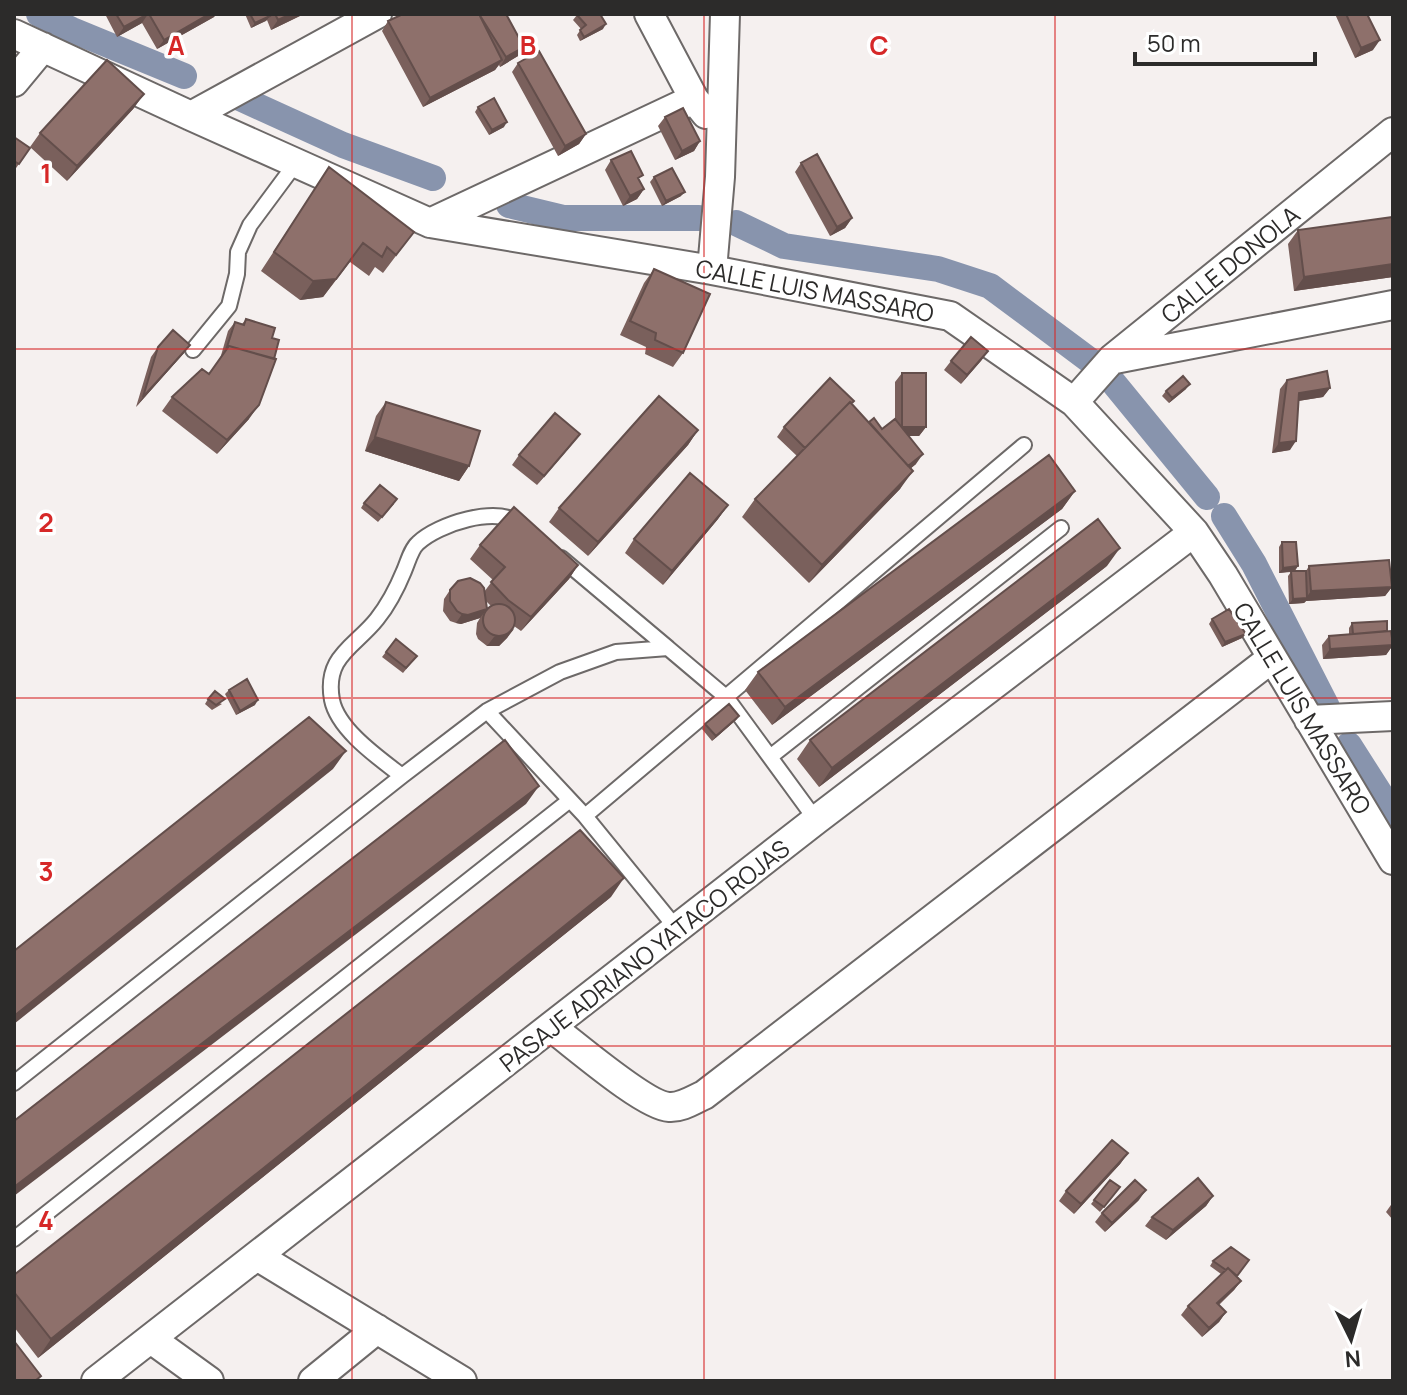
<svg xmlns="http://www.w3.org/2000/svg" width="1407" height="1395" font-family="Manrope,sans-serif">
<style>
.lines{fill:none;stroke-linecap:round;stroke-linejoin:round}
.canal{stroke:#8894ad;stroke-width:26}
.lane-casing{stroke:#6d6968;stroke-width:18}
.street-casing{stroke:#6d6968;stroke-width:32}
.lane{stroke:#fff;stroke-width:14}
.street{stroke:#fff;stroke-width:28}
.wall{fill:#7a605c;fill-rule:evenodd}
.shaded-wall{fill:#634e4b}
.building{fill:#8e706b;stroke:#634e4b;stroke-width:2}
.grid{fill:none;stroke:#d62828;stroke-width:2;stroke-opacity:0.55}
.labels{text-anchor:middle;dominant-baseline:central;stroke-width:7;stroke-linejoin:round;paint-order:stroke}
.street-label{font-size:24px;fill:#2c2b2a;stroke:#fff}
.grid-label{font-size:26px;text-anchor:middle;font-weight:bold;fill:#d62828;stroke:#fff;stroke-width:7;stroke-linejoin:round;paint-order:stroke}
</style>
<rect width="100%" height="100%" fill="#f5f0ef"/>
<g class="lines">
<!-- canal -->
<path class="canal" d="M39 14 72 30 184 76
M231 94 343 145 433 178
M509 205 563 218H699
M736 223 784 246 938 269 990 286 1096 365
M1112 381 1207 497
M1224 516 1254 564 1327 707
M1349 745 1393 814"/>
<!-- lane casing -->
<g class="lane-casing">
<path id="lane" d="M193 350 229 306 237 274 238 252 250 225 296 163
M561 558 668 648
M487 711 570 800
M770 757 1061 528
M402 776C379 758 338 730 332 700 324 656 355 647 377 619 389 604 397 588 404 571 408 562 411 549 418 543 438 524 497 505 520 524
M585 816 1024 445
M14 1083 402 776 487 711 560 672 616 652 668 648 726 697 816 820
M14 1239 570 800 585 816 677 929"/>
</g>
<!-- street casing -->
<g class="street-casing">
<path id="street" d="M649 14 694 99 706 114
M14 34 191 116 430 223 712 270 950 316 1074 402 1194 532 1223 575 1393 860
M14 82 43 47
M191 116 377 14
M430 223 694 99
M712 270 720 177 725 14
M1115 359 1393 305
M1074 402 1112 359 1393 132
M1309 720 1393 716
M551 1027C574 1044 645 1106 669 1107 681 1108 693 1100 704 1095L1272 658
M257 1256 462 1381
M151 1339 209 1381
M96 1381 816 820 1194 532
M313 1381 377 1329"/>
</g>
<!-- lane -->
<use href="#lane" class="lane"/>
<!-- street -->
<use href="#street" class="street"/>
</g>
<!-- wall -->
<path class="wall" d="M105 14H216L214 17 157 49 142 23 117 37Z
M245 14H304L271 30 267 20 251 28Z
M506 14 518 56 500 67 499 65 495 70 423 107 382 31 388 21Z
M1335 14H1367L1373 50 1355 58Z
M577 15 603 29 580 41 577 35 581 29 573 20Z
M518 63 586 134 579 144 558 156 512 72Z
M478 107 504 127 489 135 475 112Z
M134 108 67 181 30 147 40 133Z
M665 117 700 141 694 151 675 160 658 126Z
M14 137 30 148 14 171Z
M611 160 644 189 637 199 623 206 605 170Z
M801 163 852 218 845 228 830 236 795 172Z
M329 167 414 232 383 273 375 267 369 276 350 262 323 297 300 300 261 271Z
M654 177 681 196 662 206 650 182Z
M1393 217V277L1294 291 1288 244 1298 230Z
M654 269 683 353 673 367 645 354 646 347 620 335 644 283Z
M246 319 249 419 217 454 162 411 172 397 209 374 220 359 228 331 235 322 242 324Z
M190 345 183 354 136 407 151 357 158 347Z
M988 351 961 384 944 370 951 361Z
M902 373 926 427 919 436H908L916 464 911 468 900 489 809 583 742 517 755 499 797 456 777 437 784 427 852 404 869 422 882 429 895 420V382Z
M1287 380 1330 388 1323 397 1298 401 1290 450 1272 453 1280 389Z
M1186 389 1169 403 1162 396 1166 391Z
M386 402 469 466 459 481 365 451 376 416Z
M698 430 688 445 588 556 549 522 559 508Z
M573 443 537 485 512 465 519 455Z
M1075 491 1062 509 772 725 745 690 758 672Z
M364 503 394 504 378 522 361 508Z
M728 505 718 519 663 585 625 553 634 539Z
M1282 542 1298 566 1295 571H1306L1309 566 1392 587 1385 596 1306 601 1304 603 1289 604 1288 576 1291 572 1279 573V547Z
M480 545 578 565 569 579 521 631 514 626 507 638 499 646H487L478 639 476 634 477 623 480 618 461 624 456 623 450 621 443 611 444 599 450 590 484 592 493 580 470 559ZM486 601 491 606 484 612Z
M1107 566 819 787 797 759 810 740Z
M1212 619 1246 634 1242 638 1222 647 1209 624Z
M1352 623 1387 631 1393 645 1386 655 1323 659 1322 645 1329 636 1349 634V628Z
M396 639 417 656 403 673 382 657Z
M229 690 255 705 236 715 225 694Z
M208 699 222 704 212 710 205 704Z
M739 716 736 720 712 741 702 729 705 724Z
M611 897 38 1358 14 1327V1275Z
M1121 1163 1074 1214 1059 1201 1066 1191Z
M1110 1180 1120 1187 1100 1212 1091 1204Z
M1213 1196 1206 1206 1166 1240 1145 1226 1152 1217Z
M1139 1200 1105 1232 1095 1222 1102 1213Z
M1393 1202V1220L1386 1212Z
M1213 1261 1237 1276 1241 1281 1234 1290 1219 1305 1226 1312 1219 1322 1202 1337 1181 1315 1188 1306 1221 1274 1210 1266Z"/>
<!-- shaded-wall -->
<path class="shaded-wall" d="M148 14 142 23 117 37 124 27Z
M209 14H216L214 17 157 49 164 40Z
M291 14H304L271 30 278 20Z
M270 16 266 21 251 28 255 23Z
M606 24 603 29 580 41 584 37Z
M1380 40 1373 50 1355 58 1361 48Z
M524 47 518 56 500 67 506 57Z
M502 60 495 70 423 107 430 98Z
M144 94 134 108 67 181 77 166Z
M507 122 504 127 489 135 492 130Z
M586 134 579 144 558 156 565 146Z
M700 141 694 151 675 160 682 151Z
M644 189 637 199 623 206 630 196Z
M685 192 681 196 662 206 666 201Z
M852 218 845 228 830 236 837 227Z
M363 243 323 297 300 300 313 281Z
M1393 264V277L1294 291 1304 277Z
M190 345 183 354 136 407 143 397Z
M988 351 981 361 961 384 967 375Z
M1190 384 1186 389 1169 403 1172 398Z
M1330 388 1323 397 1292 402 1299 393Z
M259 405 249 419 217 454 227 440Z
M902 427H926L919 436H895Z
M698 430 688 445 588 556 598 542Z
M580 434 573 443 537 485 544 476Z
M375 437 469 466 459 481 365 451Z
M1296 441 1290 450 1272 453 1279 443Z
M923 454 916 464 898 479 904 469Z
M913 471 900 489 809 583 822 565Z
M1075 491 1062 509 772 725 785 707Z
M728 505 718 519 663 585 672 571Z
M1120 548 1107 566 819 787 832 768Z
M578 565 569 579 521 631 531 617Z
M1298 566 1294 571 1279 573 1283 568Z
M1392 587 1385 596 1306 601 1304 603 1289 604 1293 599 1306 598 1311 591Z
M487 609 480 618 461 624 456 623 462 614Z
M514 629 507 638 499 646H487L494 637Z
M1246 634 1242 638 1222 647 1225 642Z
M1393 645 1386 655 1323 659 1330 649Z
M258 700 255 705 236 715 240 711Z
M739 716 736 720 712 741 716 736Z
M346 751 333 769 14 1024V1016Z
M539 786 526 804 14 1196V1187Z
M624 878 611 897 38 1358 51 1339Z
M1128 1153 1121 1163 1074 1214 1081 1204Z
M1146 1190 1139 1200 1105 1232 1112 1223Z
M1213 1196 1206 1206 1166 1240 1173 1230Z
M1241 1281 1234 1290 1210 1312 1217 1303Z
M1226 1312 1219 1322 1202 1337 1209 1328Z"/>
<!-- building -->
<path class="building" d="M116 14H148L124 27Z
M149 14H209L164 40Z
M250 14H269L270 16 255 23Z
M275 14H291L278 20Z
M403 14H479L502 60 430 98 388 21Z
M479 14H506L524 47 506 57Z
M579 14H600L606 24 584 37 580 30 586 25 577 15Z
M1346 14H1367L1380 40 1361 48Z
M539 51 586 134 565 146 518 63Z
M107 60 144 94 77 166 40 133Z
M494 98 507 122 492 130 478 107Z
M683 108 700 141 682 151 665 117Z
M14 137 30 148 19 164 14 161Z
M631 151 643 175 638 178 644 189 630 196 611 160Z
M817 154 852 218 837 227 801 163Z
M329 167 414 232 396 255 387 247 382 257 363 243 336 279 313 281 274 252Z
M672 168 685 192 666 201 654 177Z
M1393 217V264L1304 277 1298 230Z
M654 269 710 294 683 353 655 340 656 333 630 321Z
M246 319 275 328 272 338 279 340 274 359 229 346 226 350 235 322 244 325Z
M173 330 190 345 143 397 158 347Z
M971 337 988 351 967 375 951 361Z
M229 346 276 359 259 405 227 440 172 397 202 369 209 374Z
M1327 371 1330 388 1299 393 1296 441 1279 443 1287 380Z
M902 373H926V427H902Z
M1183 376 1190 384 1172 398 1166 391Z
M830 378 854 401 852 403 850 402 805 448 784 427Z
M659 396 698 430 598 542 559 508Z
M386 402 480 431 469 466 375 437Z
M850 402 913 471 822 565 755 499Z
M555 413 580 434 544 476 519 455Z
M874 418 882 429 895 419 923 454 908 466 869 422Z
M1049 455 1075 491 785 707 758 672Z
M690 473 728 505 672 571 634 539Z
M380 485 397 499 382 517 364 503Z
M514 507 578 565 531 617 508 600 491 582 505 567 480 545Z
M1098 519 1120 548 832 768 810 740Z
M1282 542H1296L1298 566 1283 568Z
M1389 560 1392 587 1311 591 1309 566Z
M1291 571H1306L1307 598 1293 599Z
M470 578 480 583 484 588 487 609 468 615 462 614 457 611 450 601V590L458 581Z
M483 620a16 16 0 1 1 32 0a16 16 0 1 1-32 0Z
M1229 609 1246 634 1225 642 1212 619Z
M1387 621V631L1353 634 1352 623Z
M1391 631 1393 645 1330 649 1329 636Z
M396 639 417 656 406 668 386 652Z
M247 679 258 700 240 711 229 690Z
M215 691 225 699 216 705 208 699Z
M729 704 739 716 716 736 705 724Z
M309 717 346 751 14 1016V951Z
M505 740 539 786 14 1187V1121Z
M580 830 624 878 51 1339 14 1292V1275Z
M1112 1140 1128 1153 1081 1204 1066 1191Z
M1198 1178 1213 1196 1173 1230 1152 1217Z
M1110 1180 1120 1187 1104 1207 1094 1200Z
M1135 1180 1146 1190 1112 1223 1102 1213Z
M1231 1247 1249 1260 1237 1276 1228 1268 1226 1270 1213 1261Z
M1228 1268 1241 1281 1217 1303 1226 1312 1209 1328 1188 1306Z
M14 1341 41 1376 35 1381H14Z"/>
<!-- grid -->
<path class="grid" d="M352 14V1381M704 14V1381M1055 14V1381M14 349H1393M14 698H1393M14 1046H1393"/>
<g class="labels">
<!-- street labels -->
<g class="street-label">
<text transform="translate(1230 264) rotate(-39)">CALLE DONOLA</text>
<text transform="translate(815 290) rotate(11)">CALLE LUIS MASSARO</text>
<text transform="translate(1303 708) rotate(59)">CALLE LUIS MASSARO</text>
<text transform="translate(644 955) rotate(-38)">PASAJE ADRIANO YATACO ROJAS</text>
</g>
</g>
<g class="grid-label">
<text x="176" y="55">A</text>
<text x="528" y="55">B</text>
<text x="879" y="55">C</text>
<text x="46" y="183">1</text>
<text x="46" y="532">2</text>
<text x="46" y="881">3</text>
<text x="46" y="1230">4</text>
</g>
<!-- border -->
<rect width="1407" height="1395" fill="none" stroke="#2c2b2a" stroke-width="32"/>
<!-- north arrow -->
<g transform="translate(1351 1339) rotate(175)" stroke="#ffffff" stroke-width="6" paint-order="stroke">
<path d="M0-6L14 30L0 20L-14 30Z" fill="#2c2b2a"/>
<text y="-12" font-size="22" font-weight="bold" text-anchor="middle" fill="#2c2b2a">N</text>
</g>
<!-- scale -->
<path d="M1135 52v12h180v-12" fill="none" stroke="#2c2b2a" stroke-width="4"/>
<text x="1147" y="52" font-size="24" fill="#2c2b2a" stroke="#ffffff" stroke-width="6" paint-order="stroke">50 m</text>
</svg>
